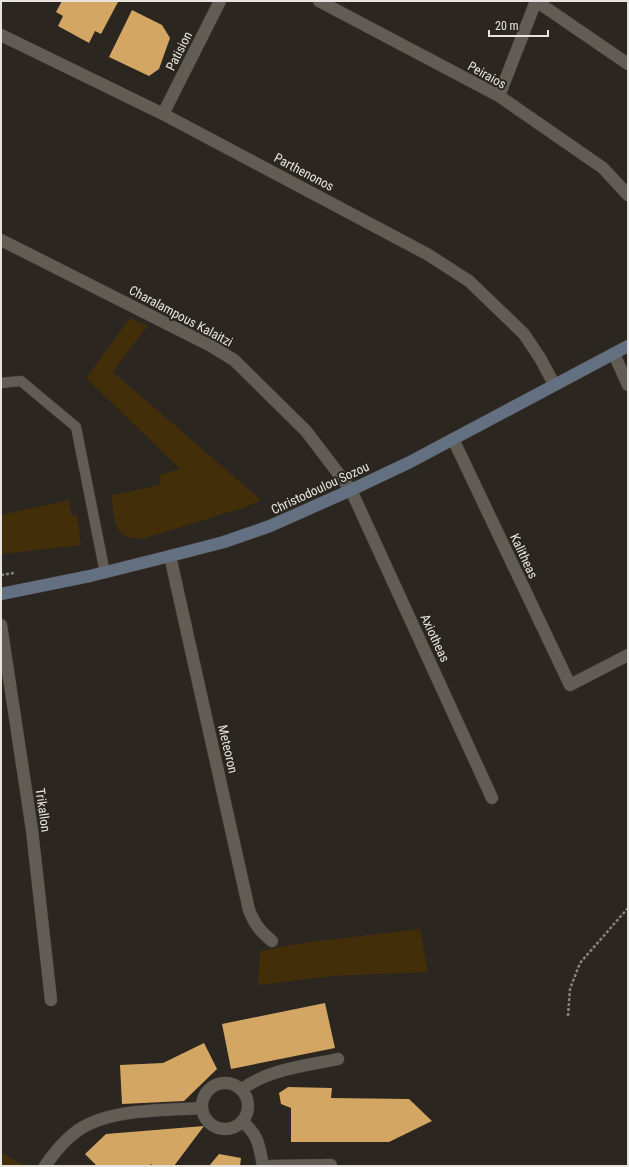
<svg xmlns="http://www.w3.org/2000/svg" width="629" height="1167" font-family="'Roboto Condensed',sans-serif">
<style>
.green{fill:#432e0a}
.building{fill:#d3a763}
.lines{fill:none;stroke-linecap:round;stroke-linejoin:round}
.lane-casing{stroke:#46423d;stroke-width:11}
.street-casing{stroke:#46423d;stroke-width:13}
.secondary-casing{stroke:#46423d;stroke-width:13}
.path{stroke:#85817c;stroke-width:2.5;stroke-dasharray:3 2;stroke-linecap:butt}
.lane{stroke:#615c54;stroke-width:10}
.street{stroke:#615c54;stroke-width:12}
.secondary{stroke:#637081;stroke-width:12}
.labels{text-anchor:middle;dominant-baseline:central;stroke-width:4;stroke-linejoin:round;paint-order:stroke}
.street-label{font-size:13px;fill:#e7e4e0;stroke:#2b2620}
</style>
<rect width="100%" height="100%" fill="#2b2620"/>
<!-- green -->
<path class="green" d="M130 318 147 326 113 372 261 500 246 507 145 538C140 538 134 539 129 537 112 533 113 509 112 495L160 485 159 475 180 469 86 378Z
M69 500 71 515H77L81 545 1 554V515Z
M420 929 428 972 333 976 258 985 260 951 302 943Z
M1 1152 25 1166H1Z"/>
<!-- building -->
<path class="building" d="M62 1H117L118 2 101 34 95 31 89 43 58 26 63 16 56 12Z
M132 10 162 25 170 38 159 69 149 76 109 57Z
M325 1003 335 1048 231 1069 222 1024Z
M204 1043 217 1069 184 1101 122 1104 120 1065 163 1063Z
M288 1087 332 1088 331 1098 409 1099 432 1121 389 1142H291V1108L281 1104 279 1093Z
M204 1126 174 1166H153L151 1164 149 1166H97L85 1154 106 1134Z
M219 1154 241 1158 240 1166H209Z"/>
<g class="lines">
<!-- lane casing -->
<g class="lane-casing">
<path id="lane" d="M1 383 21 381 76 427 105 573"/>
</g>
<!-- street casing -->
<g class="street-casing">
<path id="street" d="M319 1 499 96 603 168 628 195
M536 1 628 64
M1 35 163 114 427 254 469 281 524 334 540 358 554 384
M499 96 536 1
M163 114 220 1
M1 240 211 346 234 360 306 431 351 490 492 798
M614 354 628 385
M453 439 570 685 628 655
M170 556 249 910C255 925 260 931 272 941
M1 625 32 830 51 1000
M202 1106a23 23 0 1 1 46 0a23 23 0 1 1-46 0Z
M241 1090C268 1069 306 1066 338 1059
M242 1121C259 1136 259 1145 263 1166
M45 1166C56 1150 71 1132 89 1124 120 1109 168 1110 202 1108
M271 1166 331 1165"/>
</g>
<!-- secondary casing -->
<g class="secondary-casing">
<path id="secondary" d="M1 594 90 576 170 556 224 542 270 526 351 490 410 462 628 346"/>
</g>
<!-- path -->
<path class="path" d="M1 575 14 573
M568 1016 570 989 580 963 628 908"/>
<!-- lane -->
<use href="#lane" class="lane"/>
<!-- street -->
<use href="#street" class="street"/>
<!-- secondary -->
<use href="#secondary" class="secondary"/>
</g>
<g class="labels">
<!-- street labels -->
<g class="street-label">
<text transform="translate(179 51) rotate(-63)">Patision</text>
<text transform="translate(487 75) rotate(29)">Peiraios</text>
<text transform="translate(304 172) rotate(28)">Parthenonos</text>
<text transform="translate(181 316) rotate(28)">Charalampous Kalaitzi</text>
<text transform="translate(320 488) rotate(-25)">Christodoulou Sozou</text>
<text transform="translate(524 556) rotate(65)">Kalitheas</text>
<text transform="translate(435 638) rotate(65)">Axiotheas</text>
<text transform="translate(228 749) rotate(77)">Meteoron</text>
<text transform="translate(43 810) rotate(82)">Trikallon</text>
</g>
</g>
<!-- border -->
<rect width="629" height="1167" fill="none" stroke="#e7e4e0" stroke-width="4"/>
<!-- scale -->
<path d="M489 30v6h59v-6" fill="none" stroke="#e7e4e0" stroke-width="2"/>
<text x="495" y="30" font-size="12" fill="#e7e4e0" stroke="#2b2620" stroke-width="3" paint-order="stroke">20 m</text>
</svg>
